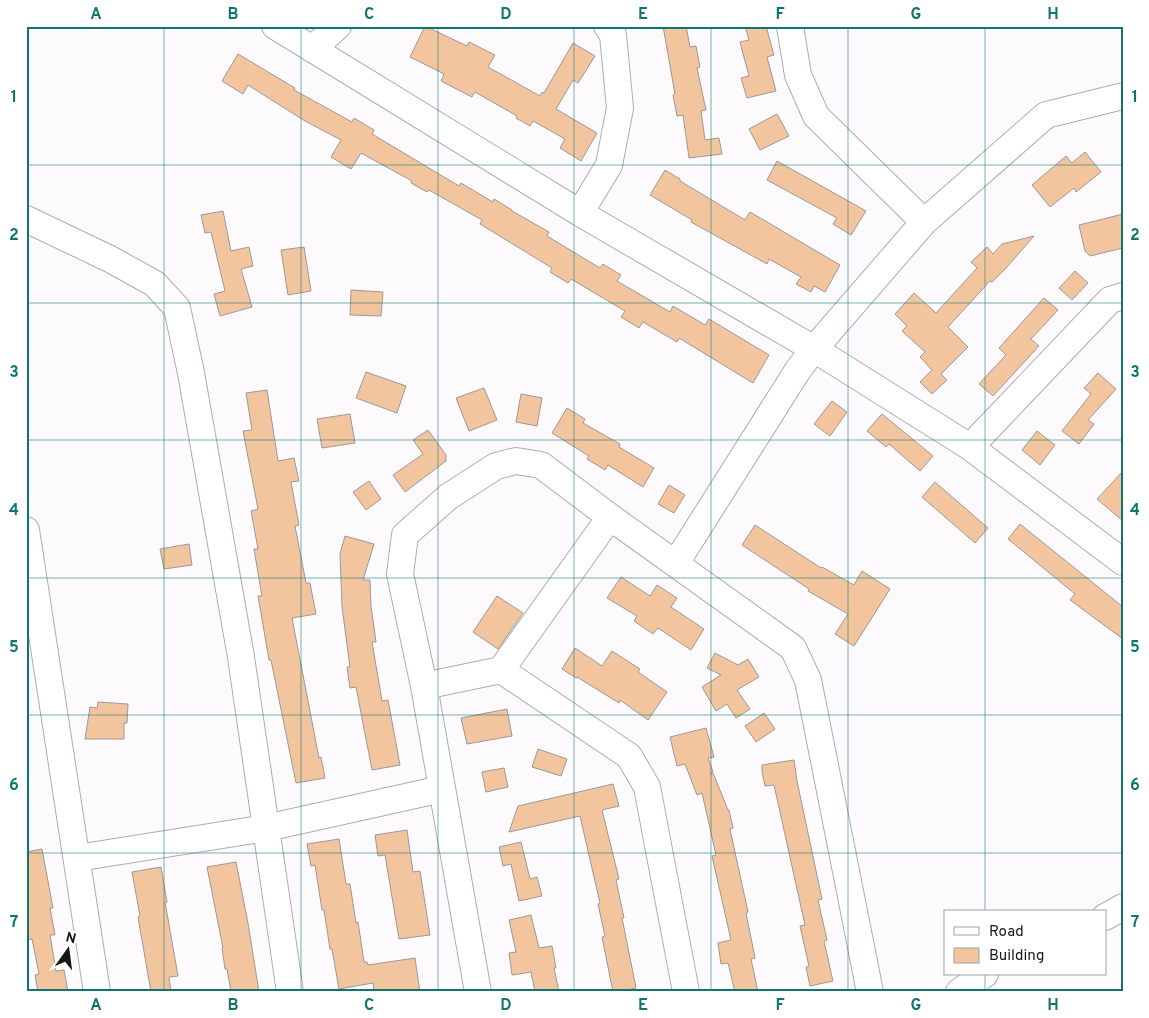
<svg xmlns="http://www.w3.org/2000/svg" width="1149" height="1018" font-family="Overpass,sans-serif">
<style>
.building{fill:#f3c59e;stroke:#9c9997}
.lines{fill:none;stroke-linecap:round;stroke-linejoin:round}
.minor-casing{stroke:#aeacaf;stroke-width:28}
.minor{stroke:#fff;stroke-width:26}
.grid{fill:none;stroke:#0f766e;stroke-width:1;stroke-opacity:0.55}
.neatline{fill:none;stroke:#0f766e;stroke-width:2}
.grid-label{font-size:16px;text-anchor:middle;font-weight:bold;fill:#0f766e}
</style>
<rect width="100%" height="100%" fill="#fcfafd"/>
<!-- building -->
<path class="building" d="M425 26 467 46 469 42 495 55 488 67 540 96 542 92 544 93 573 43 595 56 578 83 573 80 556 109 597 133 581 161 560 148 565 139 533 121 530 126 516 118 517 116 475 92 472 97 441 81 444 74 410 57Z
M663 26H686L690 47 696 46 700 67 697 68 706 110 701 111 705 140 719 138 722 154 689 158 683 115 677 116 673 95 675 94Z
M745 26H766L774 55 767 57 776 91 747 98 741 78 749 76 740 42 749 40Z
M238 54 295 88 294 90 352 122 354 118 374 130 372 134 459 186 461 183 493 202 494 199 512 210V211L549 232 547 236 600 268 603 264 621 275 617 281 670 312 673 306 705 325 709 319 769 355 753 383 679 338 677 342 643 322 639 328 621 317 625 311 571 279 568 283 550 272 552 268 480 224 482 220 429 190 427 192 411 183 412 181 361 153 351 169 331 157 341 140 305 121 248 85 243 94 222 81Z
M777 114 789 136 760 150 749 129Z
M1085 152 1101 172 1076 192 1074 188 1050 207 1032 185 1066 156 1072 163Z
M777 161 866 211 851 235 833 224 837 218 767 180Z
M665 170 680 179V181L745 220 750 212 840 265 825 292 814 286 811 292 796 284 801 277 769 259 767 264 691 222 692 220 650 195Z
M223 211 231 251 249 247 253 266 241 269 252 307 220 316 214 294 225 291 211 232 205 233 201 215Z
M1123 214V248L1090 256 1085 251 1079 225Z
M1034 236 1007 267 992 282 990 281 948 327 968 347 941 374 947 380 932 394 920 382 932 370 920 357 925 352 902 331 907 326 895 314 914 293 936 313 977 268 971 262 987 247 993 254 1002 244Z
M304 247 311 291 288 295 281 250Z
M1075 271 1088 283 1072 300 1059 288Z
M351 290 383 292 381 316 350 315Z
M1044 298 1058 310 1031 339 1039 346 993 396 979 384 1006 355 999 348Z
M366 372 406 386 397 413 356 398Z
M1098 373 1116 389 1088 420 1094 424 1079 444 1062 431 1091 394 1084 388Z
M484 388 497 420 469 431 456 398Z
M267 390 278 461 294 458 299 481 291 482 299 525 295 526 306 583H310L316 614 292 618 319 758 321 757 325 778 296 783 271 660H269L258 596H262L254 549H258L251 511 258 509 243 431 252 430 246 393Z
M521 394 542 398 537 426 516 422Z
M832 401 847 412 830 436 814 424Z
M567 408 585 419 583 423 620 444 619 447 654 468 643 487 608 465 605 470 587 459 589 456 552 433Z
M350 414 355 443 322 448 317 419Z
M882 414 933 456 920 471 889 444 886 447 867 431Z
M428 430 446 455V461L405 492 393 475 423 454 413 440Z
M1037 431 1055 445 1040 465 1022 450Z
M1123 471V521L1097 499Z
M369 481 381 499 366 510 353 492Z
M935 482 988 528 975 543 922 497Z
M669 485 685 495 674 513 658 504Z
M1020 524 1123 607V639L1070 600 1075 594 1008 539Z
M755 525 821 568 822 567 854 585 862 571 890 589 854 646 835 634 848 614 808 591 809 589 742 545Z
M345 536 374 544 363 580H370L371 606 376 642H372L382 701 388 700 400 765 372 770 356 687 350 688 347 667H350L342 607 340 554Z
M189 544 192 565 164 569 160 549Z
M621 577 650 596 657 585 677 598 671 607 704 629 691 650 658 628 653 634 634 621 637 616 607 598Z
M497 596 523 613 498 649 473 632Z
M575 648 602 666 612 651 640 669 638 672 667 692 648 720 620 700 619 703 577 677 576 678 562 669Z
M715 653 738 665 748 659 759 677 737 690 750 709 736 718 727 704 716 711 702 687 721 675 707 668Z
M98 702 128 704 127 723H124V739H85L90 707 97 708Z
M507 709 512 736 467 744 461 718Z
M764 713 775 729 756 742 745 726Z
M706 728 714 757 708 758 713 772 710 774 713 773 728 810H729L733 828 730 829 748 912 746 913 755 958 751 959 758 992H735L728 963 721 964 718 943 731 940 712 856 716 855 702 793 697 795 685 764 677 766 670 737Z
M538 749 567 759 561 776 532 767Z
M794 760 797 781 822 899 818 900 827 940 824 941 833 981 810 986 806 967 809 966 800 926 805 925 774 785 765 786 762 772V765Z
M504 768 508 787 486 792 482 772Z
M613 784 619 806 602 810 619 879 616 880 624 918H622L636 988 619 992H613L602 937 605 936 598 904 600 903 580 816 509 832 518 806Z
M407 830 413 872 420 871 430 935 399 939 385 855 378 856 375 835Z
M339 839 346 884H350L356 923 358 922 364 962H367L368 965 415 958 420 992H374L373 983 339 989 332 949H330L324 910H322L315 865 311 866 307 844Z
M521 842 530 879 537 877 542 896 519 901 511 864 503 866 499 847Z
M42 849 53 908H50L55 935H50L56 971 64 970 68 992H38L35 975 39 974 32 939 26 940V852Z
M236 862 248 923 259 992H231L227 969H225L222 948H223L207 867Z
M161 867 167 902H165L178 976 169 977 171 992H151L138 917 140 916 132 872Z
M531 915 539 948 552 946 556 968H554L559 992H535L531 972 512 975 509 953 516 952 509 920Z"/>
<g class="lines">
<!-- minor casing -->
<g class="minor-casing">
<path id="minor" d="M275 26 580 213 814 349 970 447 1123 562
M790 26 798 75 816 116 924 222
M312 49 338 26
M580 213 609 165 620 108 613 35 607 26
M26 219 110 259 155 284 177 308 191 373 241 657 290 992
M970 447 1110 300 1123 296
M26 530 97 992
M676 563 798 370 814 349 924 222 1046 115 1123 96
M501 670 629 756 647 787 686 992
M424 686 400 574 405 535 448 497 496 466 516 461 541 465 610 517 793 648 808 680 870 992
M77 858 266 828 442 789
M1105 917 1123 907
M478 992 424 686 501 670 610 517
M959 992 985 974"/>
</g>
<!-- minor -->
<use href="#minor" class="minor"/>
</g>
<!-- grid -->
<path class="grid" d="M164 26V992M301 26V992M438 26V992M574 26V992M711 26V992M848 26V992M985 26V912M26 165H1123M26 303H1123M26 440H1123M26 578H1123M26 715H1123M26 853H1123M985 974V992"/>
<!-- border -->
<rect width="1149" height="1018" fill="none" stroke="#ffffff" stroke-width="55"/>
<!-- legend -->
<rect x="944" y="910" width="162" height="65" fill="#ffffff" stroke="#a2a2a2"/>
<rect x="954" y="927" width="25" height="8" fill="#ffffff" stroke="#a2a2a2"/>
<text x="989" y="936" font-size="15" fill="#171617">Road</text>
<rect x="954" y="948" width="25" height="15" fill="#f3c59e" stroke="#a2a2a2"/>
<text x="989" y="960" font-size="15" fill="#171617">Building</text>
<!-- north arrow -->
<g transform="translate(68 950) rotate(14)" stroke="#ffffff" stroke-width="4" paint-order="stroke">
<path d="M0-4L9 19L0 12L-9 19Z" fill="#171617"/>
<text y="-8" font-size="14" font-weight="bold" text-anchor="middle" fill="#171617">N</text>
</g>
<rect x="28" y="28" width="1094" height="962" class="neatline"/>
<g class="grid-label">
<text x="96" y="19">A</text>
<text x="233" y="19">B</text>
<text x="369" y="19">C</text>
<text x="506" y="19">D</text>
<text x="643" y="19">E</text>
<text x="780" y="19">F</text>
<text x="916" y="19">G</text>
<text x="1053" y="19">H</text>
<text x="14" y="102">1</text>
<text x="1135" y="102">1</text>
<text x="14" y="240">2</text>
<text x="1135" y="240">2</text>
<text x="14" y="377">3</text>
<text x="1135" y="377">3</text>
<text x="14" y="515">4</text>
<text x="1135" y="515">4</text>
<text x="14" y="652">5</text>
<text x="1135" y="652">5</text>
<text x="14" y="790">6</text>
<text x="1135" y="790">6</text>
<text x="14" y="927">7</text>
<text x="1135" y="927">7</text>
<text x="96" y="1010">A</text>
<text x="233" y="1010">B</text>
<text x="369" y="1010">C</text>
<text x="506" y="1010">D</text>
<text x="643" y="1010">E</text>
<text x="780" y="1010">F</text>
<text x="916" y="1010">G</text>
<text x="1053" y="1010">H</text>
</g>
</svg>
